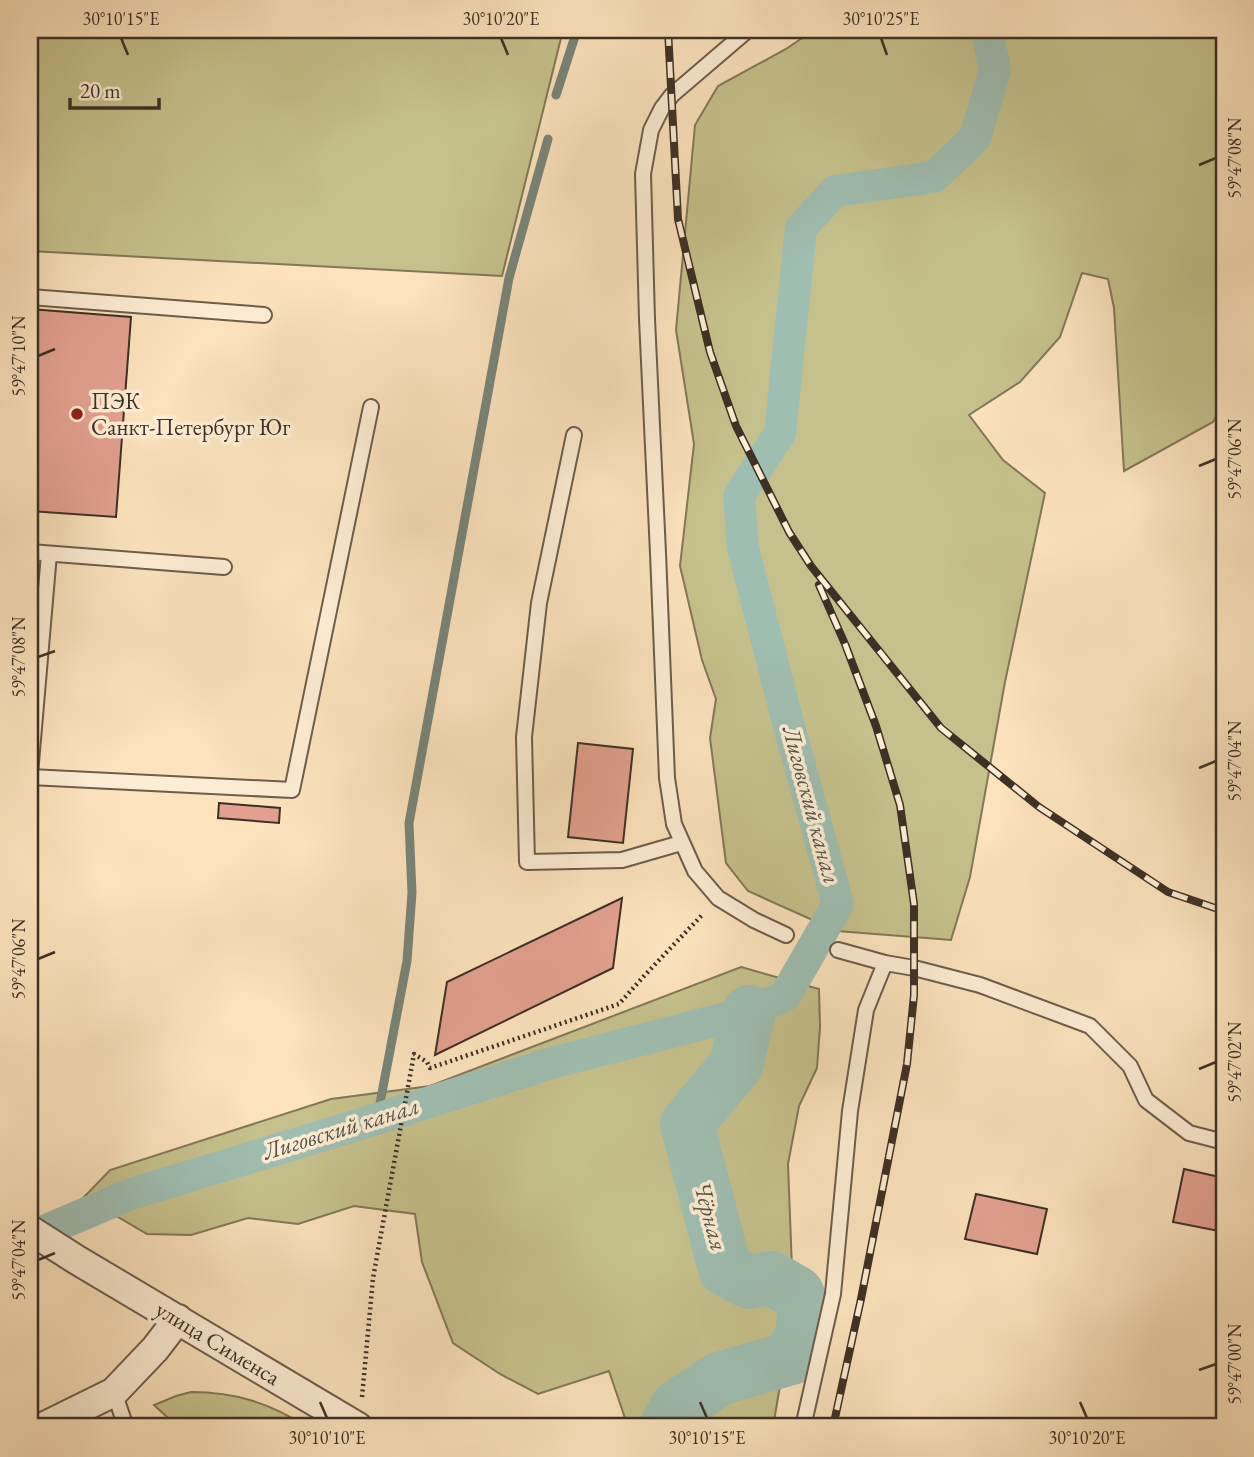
<svg xmlns="http://www.w3.org/2000/svg" width="1254" height="1457" font-family="'EB Garamond',serif">
<style>
.green{fill:#c6c18c;stroke:#827859;stroke-width:2}
.lines{fill:none;stroke-linecap:round;stroke-linejoin:round}
.stream{stroke:#78857a;stroke-width:9}
.canal{stroke:#9fbeb2;stroke-width:32}
.river{stroke:#9fbeb2;stroke-width:54}
.building{fill:#e3a090;stroke:#3d3026;stroke-width:2}
.service-casing{stroke:#6d5d4c;stroke-width:18}
.minor-casing{stroke:#6d5d4c;stroke-width:32}
.path{stroke:#3d3026;stroke-width:4.5;stroke-dasharray:2 3.5;stroke-linecap:butt}
.service{stroke:#fdedd4;stroke-width:14}
.minor{stroke:#fdedd4;stroke-width:28}
.rail-casing{stroke:#3d3026;stroke-width:8}
.rail{stroke:#fdedd4;stroke-width:5;stroke-dasharray:16;stroke-linecap:butt}
.ticks{fill:none;stroke:#3d3026;stroke-width:2.5}
.poi-dot{fill:#8f2418;stroke:#fdedd4;stroke-width:2.5}
.labels{text-anchor:middle;dominant-baseline:central;stroke-width:7;stroke-linejoin:round;paint-order:stroke}
.poi-label{font-size:23px;fill:#3d3026;stroke:#fdedd4;text-anchor:start}
.street-label{font-size:23px;fill:#3d3026;stroke:#fdedd4}
.water-label{font-size:24px;font-style:italic;fill:#565449;stroke:#fdedd4}
.neatline{fill:none;stroke:#3d3026;stroke-width:2.5}
.ticks-label{font-size:18px;text-anchor:middle;fill:#3d3026}
</style>
<rect width="100%" height="100%" fill="#fce3bd"/>
<filter id="stains"><feTurbulence type="fractalNoise" baseFrequency=".00286" numOctaves="4"/><feColorMatrix values="0 0 0 0 .2 0 0 0 0 .09 0 0 0 0 .02 0 0 0 .5 -.17"/></filter>
<radialGradient id="worn" r=".72"><stop offset=".6" stop-color="#630" stop-opacity="0"/><stop offset="1" stop-color="#630" stop-opacity=".3"/></radialGradient>
<!-- green -->
<path class="green" d="M30 30H563L502 276 30 251Z
M814 30H1224V402L1213 422 1124 471 1114 308 1108 279 1082 273 1060 337 1020 382 969 415 1003 460 1045 493 1005 682 970 877 951 940 837 931 748 891 726 863 710 738 716 699 702 660 680 566 694 444 676 330 695 125 718 86 786 49Z
M741 967 819 989 820 1027 817 1068 799 1106 788 1164 792 1269 810 1312 785 1356 773 1427H628L609 1371 538 1394 500 1374 453 1343 422 1262 415 1214 354 1206 298 1224 248 1218 191 1235 147 1234 84 1197 110 1170 331 1099 430 1086Z
M191 1392C235 1392 270 1403 307 1427H178L154 1405 176 1396Z"/>
<g class="lines">
<!-- stream -->
<path class="stream" d="M556 95 577 30
M377 1119 407 961 412 893 409 823 509 278 548 139"/>
<!-- canal -->
<path class="canal" d="M30 1237 131 1194 377 1119 548 1064 749 1012 785 996 838 904 790 730 743 548 739 496 780 433 801 228 835 191 934 177 975 138 995 70 987 30"/>
<!-- river -->
<path class="river" d="M666 1427 677 1407 719 1379 791 1358 802 1335 805 1312 797 1293 771 1278 749 1282 725 1269 687 1124 736 1065 749 1012"/>
</g>
<!-- building -->
<path class="building" d="M30 309 131 317 116 517 30 511Z
M578 743 633 749 623 843 568 837Z
M219 803 280 808 279 823 218 818Z
M622 898 613 968 435 1055 447 982Z
M1184 1169 1224 1178V1232L1173 1222Z
M976 1194 1047 1209 1037 1254 965 1239Z"/>
<g class="lines">
<!-- service casing -->
<g class="service-casing">
<path id="service" d="M748 30 672 95 662 108 651 130 643 174 647 319 658 553 667 778 674 824 695 871 718 898 754 920 786 935
M30 297 264 315
M574 435 539 603 524 737 527 862 622 860 681 843
M30 552 224 567
M30 774 49 554
M30 777 292 790 371 407
M838 950 885 963 914 968 980 985 1090 1026 1130 1066 1146 1100 1189 1133 1224 1142
M114 1392 126 1427
M803 1427 833 1294 850 1111 866 1010 885 963"/>
</g>
<!-- minor casing -->
<g class="minor-casing">
<path id="minor" d="M30 1230 77 1260 358 1427
M43 1427 114 1392 155 1349 178 1319"/>
</g>
<!-- path -->
<path class="path" d="M362 1397 373 1278 414 1054 427 1062 430 1068 619 1004 644 976 703 914"/>
<!-- service -->
<use href="#service" class="service"/>
<!-- minor -->
<use href="#minor" class="minor"/>
<!-- rail casing -->
<g class="rail-casing">
<path id="rail" d="M668 30 678 219 710 352 736 426 789 532 811 566 941 728 1039 807 1168 892 1224 911
M819 585 845 644 876 726 900 805 914 904V995L907 1064 861 1299 833 1427"/>
</g>
<!-- rail -->
<use href="#rail" class="rail"/>
</g>
<!-- ticks -->
<path class="ticks" d="M121 38 128 55M501 38 508 55M881 38 887 55M1199 165 1216 158M38 356 55 349M1199 466 1216 459M38 657 55 651M1199 768 1216 761M38 959 55 952M1199 1069 1216 1062M38 1260 55 1253M1199 1370 1216 1364M320 1402 327 1418M700 1402 707 1418M1080 1402 1087 1418"/>
<!-- markers -->
<circle class="poi-dot" cx="77" cy="414" r="7"/>
<g class="labels">
<!-- poi labels -->
<g class="poi-label">
<text x="91" y="401">ПЭК<tspan x="91" dy="26">Санкт-Петербург Юг</tspan></text>
</g>
<!-- street labels -->
<g class="street-label">
<text transform="translate(218 1343) rotate(31)">улица Сименса</text>
</g>
<!-- water labels -->
<g class="water-label">
<text transform="translate(812 805) rotate(75)">Лиговский канал</text>
<text transform="translate(341 1128) rotate(-17)">Лиговский канал</text>
<text transform="translate(711 1216) rotate(75)">Чёрная</text>
</g>
</g>
<!-- margin -->
<rect width="1254" height="1457" fill="none" stroke="#fce3bd" stroke-width="77"/>
<!-- scale -->
<path d="M70 98v10h89v-10" fill="none" stroke="#3d3026" stroke-width="3.5"/>
<text x="80" y="98" font-size="21" fill="#3d3026" stroke="#fdedd4" stroke-width="5" paint-order="stroke">20 m</text>
<rect x="38" y="38" width="1178" height="1380" class="neatline"/>
<g class="ticks-label">
<text x="121" y="25">30°10'15"E</text>
<text x="501" y="25">30°10'20"E</text>
<text x="881" y="25">30°10'25"E</text>
<text transform="translate(1235 158) rotate(-90)" y="6">59°47'08"N</text>
<text transform="translate(19 356) rotate(-90)" y="6">59°47'10"N</text>
<text transform="translate(1235 459) rotate(-90)" y="6">59°47'06"N</text>
<text transform="translate(19 657) rotate(-90)" y="6">59°47'08"N</text>
<text transform="translate(1235 761) rotate(-90)" y="6">59°47'04"N</text>
<text transform="translate(19 959) rotate(-90)" y="6">59°47'06"N</text>
<text transform="translate(1235 1062) rotate(-90)" y="6">59°47'02"N</text>
<text transform="translate(19 1260) rotate(-90)" y="6">59°47'04"N</text>
<text transform="translate(1235 1364) rotate(-90)" y="6">59°47'00"N</text>
<text x="327" y="1444">30°10'10"E</text>
<text x="707" y="1444">30°10'15"E</text>
<text x="1087" y="1444">30°10'20"E</text>
</g>
<rect width="100%" height="100%" filter="url(#stains)"/>
<rect width="100%" height="100%" fill="url(#worn)"/>
</svg>
